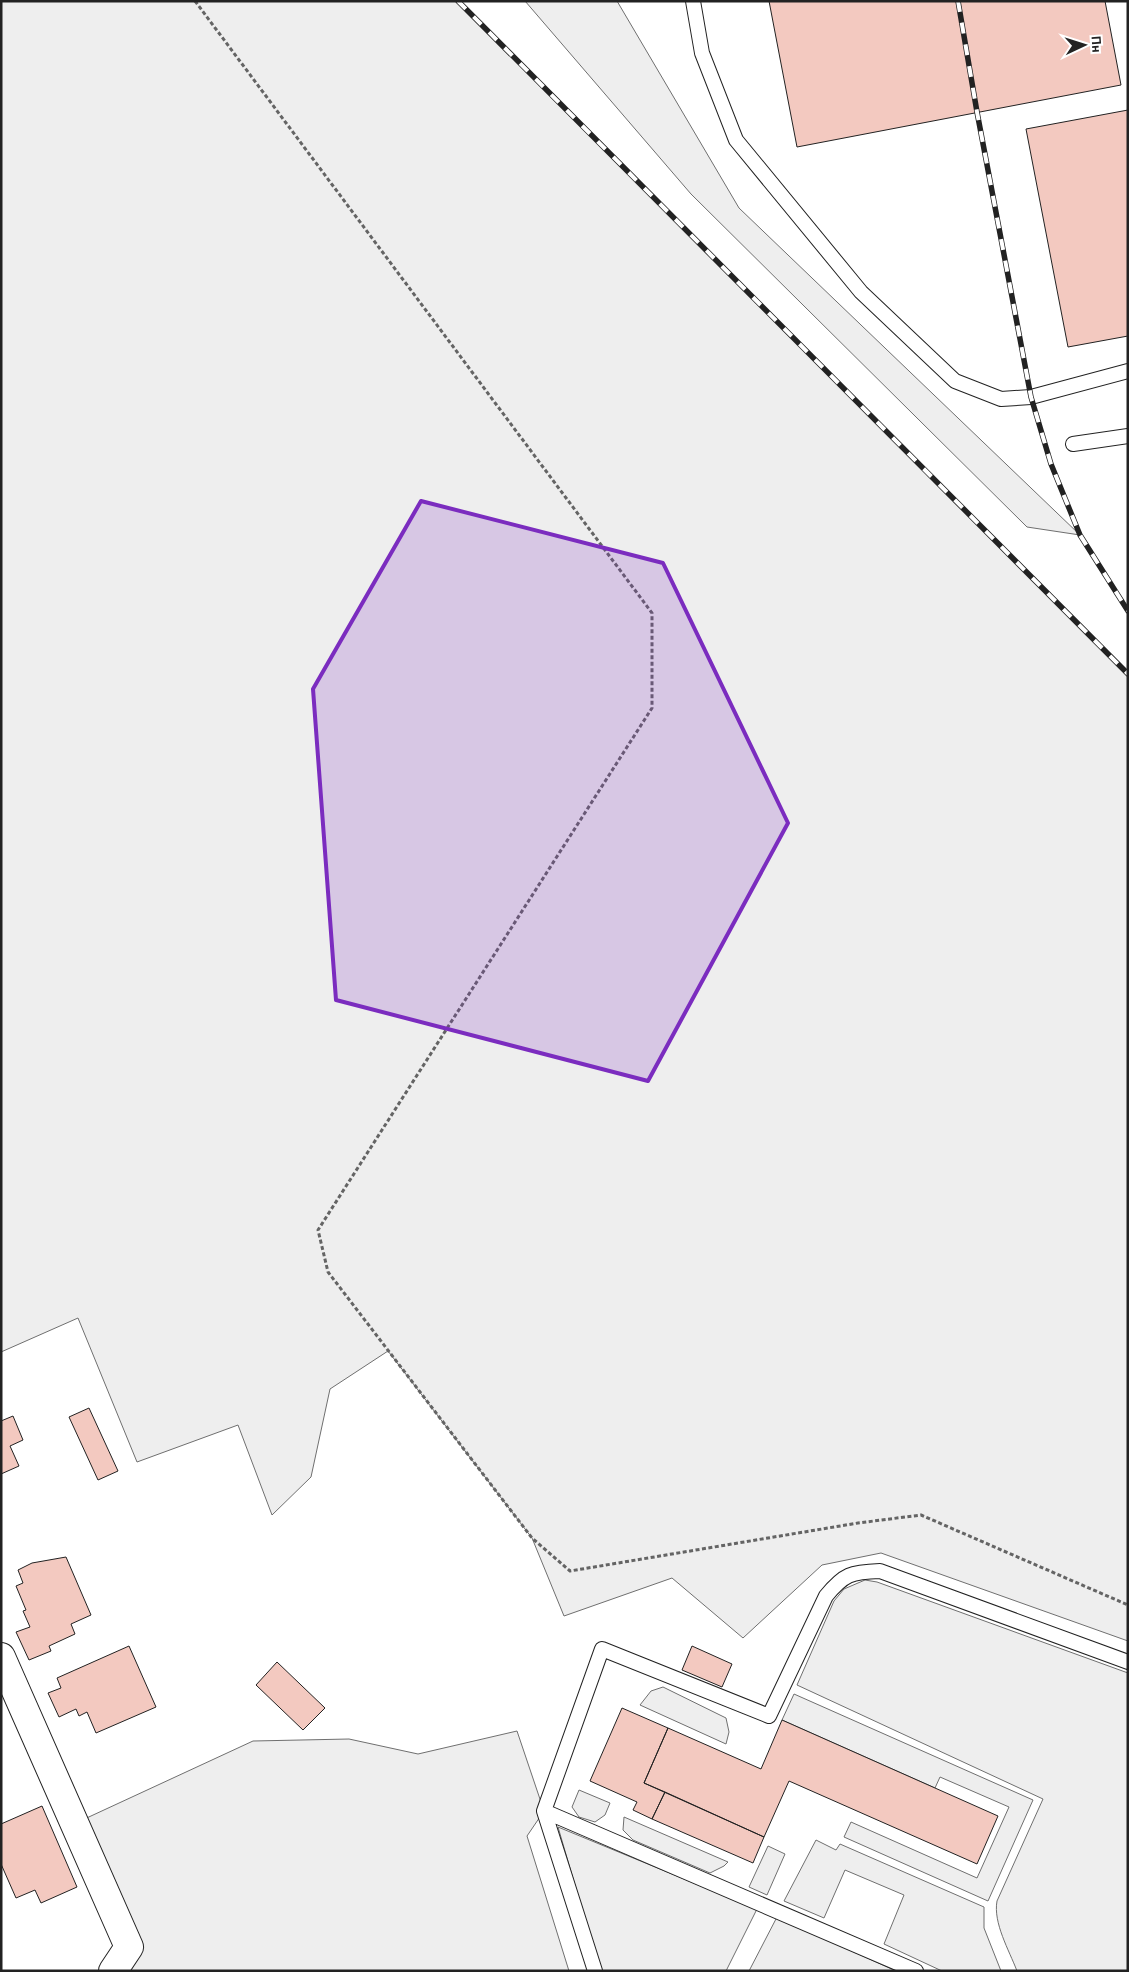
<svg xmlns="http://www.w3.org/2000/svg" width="1129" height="1972" font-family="'Alegreya Sans',sans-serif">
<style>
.green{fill:#eee;stroke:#6f6f6f}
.building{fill:#f3c9c0;stroke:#222}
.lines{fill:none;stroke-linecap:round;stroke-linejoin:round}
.lane-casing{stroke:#222;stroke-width:16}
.street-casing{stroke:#222;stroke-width:30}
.path{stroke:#646464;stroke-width:3;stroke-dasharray:4 2.5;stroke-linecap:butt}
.lane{stroke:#fff;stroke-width:14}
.street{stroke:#fff;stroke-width:28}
.rail-casing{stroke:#222;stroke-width:5.5}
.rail{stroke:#fff;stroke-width:4;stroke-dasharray:11;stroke-linecap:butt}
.marked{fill:#7b2cbf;fill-opacity:0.2;stroke:#7b2cbf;stroke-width:4;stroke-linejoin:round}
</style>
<rect width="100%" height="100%" fill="#fff"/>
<!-- green -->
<path class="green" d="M1 1H458L1128 674V1641L881 1553 822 1565 743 1638 672 1578 564 1616 532 1538 388 1351 330 1389 311 1477 272 1515 238 1425 137 1462 78 1318 1 1352Z
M525 1H617L739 208 1080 535 1027 527 691 194Z
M865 1580 877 1582 1128 1673V1971H1017C1009 1950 993 1923 997 1901L1043 1799 797 1685 834 1601 844 1589Z
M663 1687 726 1718 729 1732 726 1744 640 1705 651 1691Z
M794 1694 1033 1800 988 1901 844 1837 851 1822 977 1878 1009 1807 940 1777 935 1788 782 1720Z
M517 1731 544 1811 527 1836 569 1971H113L129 1947 78 1822 253 1741 349 1739 418 1754Z
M579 1790 610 1803 605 1815 595 1822 579 1817 572 1807Z
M624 1817 728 1862 724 1866 710 1873 633 1840 623 1830Z
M558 1827 757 1909 726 1971H600Z
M816 1840 836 1850 840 1844 984 1907V1928L1001 1971H942L884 1944 904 1895 845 1870 824 1918 784 1901Z
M768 1846 785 1854 767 1895 749 1887Z
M777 1917 896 1971H749Z"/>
<!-- building -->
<path class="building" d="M769 1H1105L1121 85 797 147Z
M1128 110V336L1068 347 1026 129Z
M89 1408 118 1471 98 1480 69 1417Z
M13 1416 23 1440 10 1446 19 1466 1 1474V1421Z
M66 1557 91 1615 71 1624 75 1634 49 1646 51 1651 29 1660 16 1632 30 1627 23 1611 26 1610 16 1586 23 1583 18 1570 32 1563Z
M129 1646 156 1707 96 1733 87 1712 79 1716 76 1709 59 1717 48 1693 61 1688 57 1678Z
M692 1646 732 1664 722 1687 682 1670Z
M277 1662 325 1708 303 1730 256 1685Z
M622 1708 668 1728 644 1783 665 1792 652 1819 633 1810 637 1802 590 1781Z
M782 1720 998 1816 977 1864 789 1781 764 1837 644 1783 668 1728 761 1769Z
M665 1792 764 1837 753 1863 652 1819Z
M42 1806 77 1887 41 1903 35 1890 16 1898 1 1864V1824Z"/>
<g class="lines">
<!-- lane casing -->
<g class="lane-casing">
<path id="lane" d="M693 1 702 53 736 140 861 292 955 381 1001 399 1031 397 1128 371
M1073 444 1128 436
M544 1811 595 1971
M916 1971 544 1811 602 1649 769 1716 826 1596C844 1574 851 1572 880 1571L1128 1662"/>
</g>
<!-- street casing -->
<g class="street-casing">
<path id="street" d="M1 1657 129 1947 113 1971"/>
</g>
<!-- path -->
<path class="path" d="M195 1 652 613V708L318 1230 328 1272 532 1538 570 1571 858 1523 921 1515 1128 1605"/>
<!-- lane -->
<use href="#lane" class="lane"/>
<!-- street -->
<use href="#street" class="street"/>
<!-- rail casing -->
<g class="rail-casing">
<path id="rail" d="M458 1 1128 674
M958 1 977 112 1031 397 1051 464 1080 535 1128 611"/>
</g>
<!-- rail -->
<use href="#rail" class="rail"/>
</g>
<!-- marked area -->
<path class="marked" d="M421 501 663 563 788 823 648 1081 336 1000 313 689Z"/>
<!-- border -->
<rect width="1129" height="1972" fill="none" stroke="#222222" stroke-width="5"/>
<!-- north arrow -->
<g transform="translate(1084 45) rotate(86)" stroke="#ffffff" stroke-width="4" paint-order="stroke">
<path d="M0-4L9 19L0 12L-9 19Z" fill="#222222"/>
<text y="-8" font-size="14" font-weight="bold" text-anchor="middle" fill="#222222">Пн</text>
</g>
</svg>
